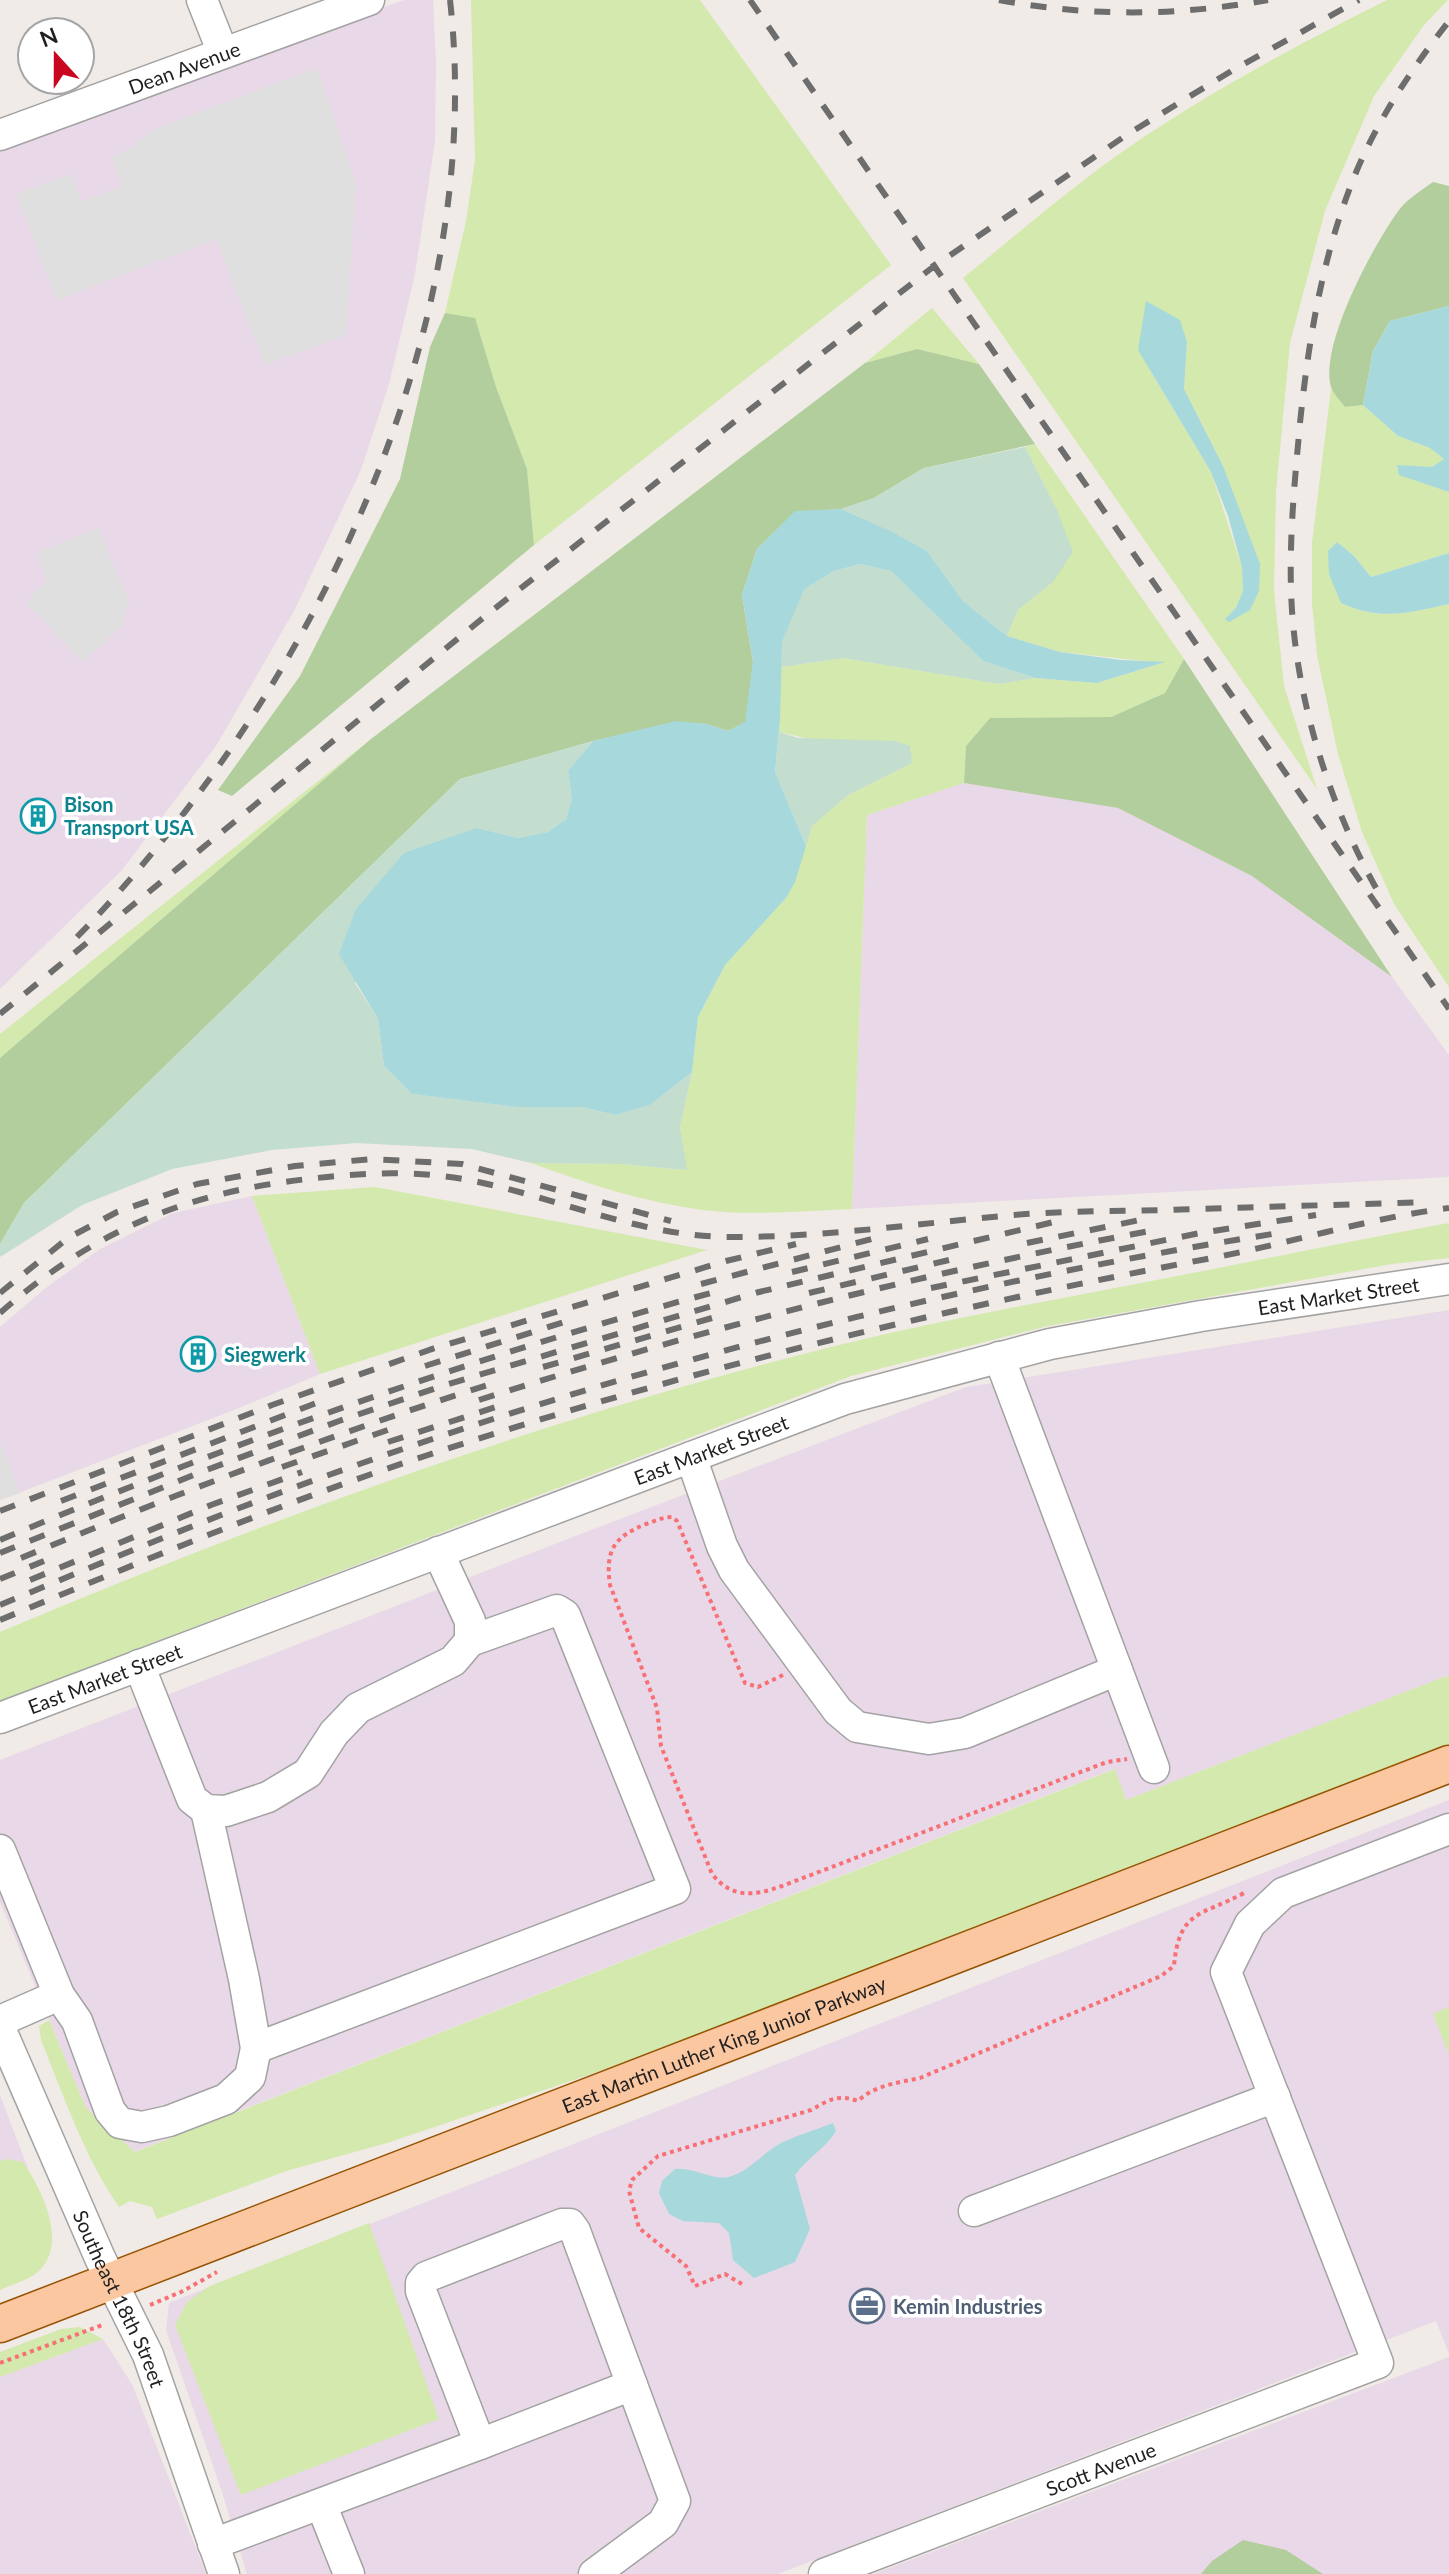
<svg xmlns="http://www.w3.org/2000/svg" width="1449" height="2574" font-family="Lato,sans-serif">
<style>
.industrial{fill:#e9d8e8}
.grass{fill:#d3e9ad;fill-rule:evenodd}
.forest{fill:#b1ce9c}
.wetland{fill:#c3ddce}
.parking{fill:#dfdfdf}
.water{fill:#a7d8dc}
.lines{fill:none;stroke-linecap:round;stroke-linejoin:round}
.minor-casing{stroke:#a3a3a3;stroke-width:33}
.major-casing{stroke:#975203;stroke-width:39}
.path{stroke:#f77075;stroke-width:4;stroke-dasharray:4 4;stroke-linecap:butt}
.minor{stroke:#fff;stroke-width:30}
.major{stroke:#fac7a1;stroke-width:36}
.rail{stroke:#6d6d6d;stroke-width:6;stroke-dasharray:16 16;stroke-linecap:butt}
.labels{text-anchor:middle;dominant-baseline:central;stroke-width:7;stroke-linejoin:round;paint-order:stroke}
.street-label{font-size:20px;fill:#1f1f1f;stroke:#fff}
.culture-label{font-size:20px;font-weight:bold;fill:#0d838f;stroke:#fff;text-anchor:start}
.service-label{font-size:20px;font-weight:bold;fill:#4e5e75;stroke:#fff;text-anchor:start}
</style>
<rect width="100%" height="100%" fill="#f0ebe6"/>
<!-- industrial -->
<path class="industrial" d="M404 0H433L436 63 435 141 415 274 389 384 361 470 294 611 216 746 122 870 0 989V146Z
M964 783 1118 808 1252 876 1392 977 1449 1055V1177L852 1209 867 815Z
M252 1196 320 1374 234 1410 0 1500V1327L47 1287 100 1249 173 1213Z
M1449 1310V1675L1126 1800 1114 1769 134 2152 86 2108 0 1902V1760L573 1537 966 1387Z
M1449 1800V2354L1436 2321 778 2574H247L222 2492 166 2330 169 2303Z
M0 2095 29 2171 23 2162 7 2159 0 2161Z
M103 2339 133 2386 206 2574H0V2377Z
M1449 2357V2574H873L1362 2390Z"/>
<!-- grass -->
<path class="grass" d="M471 0H700L891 265 534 545 527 469 496 387 475 319 445 313 466 221 475 160Z
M1387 0H1448L1424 25 1374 96 1325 211 1290 343 1276 492 1274 591 1284 686 1317 789 963 278C1009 241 1054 202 1101 167 1188 103 1291 48 1387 0ZM1146 302 1179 320 1187 342 1184 389 1223 466 1259 591 1225 618 1236 609 1243 591 1242 567 1211 472 1152 374Z
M932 308 979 364 917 349 865 363Z
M1331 389 1345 407 1363 405 1398 436 1430 448 1444 459 1432 467 1397 466 1400 475 1449 492V553L1371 577 1354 556 1337 542 1328 552 1341 603C1381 621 1408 613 1449 604V987L1394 904 1362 832 1338 754 1317 655 1312 603V543Z
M1035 444 1184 659 1165 693 1111 717 990 718 966 746 964 783 867 815 852 1209C803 1211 752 1216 703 1210 643 1202 588 1184 531 1163L621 1164 686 1170 680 1127 692 1072 698 1017 725 965 786 898 812 826 848 795 912 763 779 732 781 667 843 658 999 684 1035 678 1097 683 1162 663 1060 652 1007 636 1018 610 1053 582 1057 510 1025 447Z
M371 739 0 1058V1034Z
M375 1187 707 1250 320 1374 252 1196Z
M1449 1223V1258L1392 1264 1048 1326 851 1376 0 1701V1632C272 1517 552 1416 839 1345 937 1321 1037 1303 1136 1284 1241 1264 1345 1242 1449 1223Z
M1449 1675V1747L1023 1912 618 2065 387 2143 286 2171 157 2219 152 2207 130 2201 119 2207C84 2156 64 2097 41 2040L39 2026 49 2020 86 2108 135 2152 1115 1769 1126 1800Z
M1449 2007V2055L1433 2014Z
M7 2159 23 2162C43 2191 71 2249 34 2275 24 2281 11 2285 0 2290V2161Z
M369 2223 439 2419 241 2495 175 2325 187 2302 210 2286Z
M80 2327 103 2339 0 2377V2352L61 2329Z"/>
<!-- forest -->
<path class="forest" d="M1433 182 1449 186V306L1390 321 1373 351 1363 405 1345 407C1341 401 1333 394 1331 387 1319 345 1374 244 1399 210 1407 199 1422 190 1433 182Z
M445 313 475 318 496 387 527 469 534 545 232 796 218 790 300 676 400 479 430 347Z
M917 349 979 364 1035 444 924 468 874 498 841 509 795 512 757 549 742 595 753 662 746 722 728 731 707 724 676 722 593 741 460 779 24 1203 0 1244V1058L371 739 865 363Z
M1184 659 1392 977 1252 876 1118 808 964 783 966 746 990 718 1111 717 1165 693Z
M1243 2540 1286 2550 1323 2574H1201L1212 2561Z"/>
<!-- wetland -->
<path class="wetland" d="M1025 447 1057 510 1073 552 1053 582 1018 610 1007 636 963 601 927 551 891 531 841 509 874 498 924 468Z
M860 564 891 571 983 661 1035 678 999 684 843 658 781 667 782 642 803 589 834 571Z
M779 732 798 738 895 741 910 746 912 763 848 795 812 826 806 846 775 772Z
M593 741 568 771 572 800 566 819 548 832 518 838 477 828 355 983 378 1019 384 1066 412 1094 516 1107H582L615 1115 650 1105 692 1072 680 1127 687 1170 621 1164 531 1163 472 1149 357 1143 272 1150 172 1169 82 1205 0 1257V1244L24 1203 460 779Z"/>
<!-- parking -->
<path class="parking" d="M317 68 356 185 346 335 265 365 216 239 57 300 16 194 71 174 81 201 122 187 111 157 126 151 154 129Z
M98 528 129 601 122 626 83 662 26 603 47 579 37 552Z
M0 1441 20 1493 0 1500Z"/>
<!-- water -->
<path class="water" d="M1146 301 1180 320 1187 342 1184 389 1223 466 1260 564 1259 591 1250 610 1229 622 1225 619 1236 608 1243 591 1242 567 1228 516 1211 472 1138 350Z
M1449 306V492L1399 475 1397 465 1432 467 1444 459 1430 448 1398 436 1363 405 1373 351 1390 321Z
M841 509 891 531 927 551 963 601 1007 636 1060 652 1121 660 1165 662 1097 683 1035 678 983 661 891 571 860 564 834 571 804 589 782 642 780 720 775 772 806 846 795 882 786 898 725 965 698 1017 692 1072 650 1105 615 1115 582 1107H516L412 1094 384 1066 378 1019 339 954 356 909 404 853 477 828 518 838 548 832 566 819 572 800 568 771 593 741 676 721 707 724 728 731 745 722 753 662 742 595 757 549 795 511Z
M1337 542 1354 556 1371 577 1449 553V604C1408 613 1381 621 1341 603L1329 574 1328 551Z
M833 2123 836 2131C826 2148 807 2158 795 2175L810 2229 795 2262 754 2278 733 2260 729 2233 719 2223 683 2221 669 2214 659 2193 662 2181 675 2169C695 2167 713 2181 729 2177 749 2171 763 2153 781 2143 797 2135 816 2130 833 2123Z"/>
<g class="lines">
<!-- minor casing -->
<g class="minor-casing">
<g id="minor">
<path d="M202 0 223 53"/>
<path id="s1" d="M0 135 369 0"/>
<path d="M999 1357 1154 1768"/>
<path d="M691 1457 722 1546 734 1570 838 1711 857 1727 929 1739 965 1733 1117 1670"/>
<path d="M139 1665 192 1799 206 1810 226 1811 268 1797 308 1773 334 1733 358 1708 453 1661 470 1641V1621L438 1552"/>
<path id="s2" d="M0 1718 845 1399 1050 1344 1201 1316 1449 1279"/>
<path d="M0 1850 59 1995 77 2021 110 2111 120 2123 142 2127 169 2121 226 2099 250 2077 256 2048 244 1979 206 1810"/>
<path d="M0 2021 59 1995"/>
<path id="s3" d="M0 2028 100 2258 148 2355 224 2574"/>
<path d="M256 2048 675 1889 565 1615 557 1610 470 1641"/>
<path d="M974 2211 1275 2097"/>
<path d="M480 2444 632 2385"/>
<path d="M321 2504 349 2574"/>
<path d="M213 2544 480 2444 421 2291V2283L426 2277 562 2224H570L575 2231 675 2501 663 2523 594 2574"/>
<path id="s4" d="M824 2574 1378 2363 1226 1972 1250 1924 1283 1893 1449 1829"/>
</g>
</g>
<!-- major casing -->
<g class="major-casing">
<g id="major">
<path id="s5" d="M0 2324 1449 1764"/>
</g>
</g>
<!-- path -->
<path class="path" d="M783 1675 758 1687 745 1683 677 1521 672 1517C663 1517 655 1521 646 1524 614 1537 605 1550 610 1585L657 1708 661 1746 712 1874C732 1899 754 1896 782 1886L1107 1762 1127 1759
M742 2284 725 2274 695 2286 686 2266 639 2228 629 2191 632 2180 658 2156 811 2110C829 2100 837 2094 858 2101 875 2085 897 2083 920 2078L1161 1976 1174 1966C1179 1909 1202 1916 1244 1893
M150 2305 181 2292 217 2272
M0 2363 105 2324"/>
<!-- minor -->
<use href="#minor" class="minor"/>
<!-- major -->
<use href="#major" class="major"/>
<!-- rail -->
<path class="rail" d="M750 0 1449 1009
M999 0C1089 17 1178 16 1268 0
M1376 888C1332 809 1301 714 1293 623 1287 557 1294 489 1300 423 1309 336 1323 252 1357 170 1380 116 1413 67 1449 21
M77 937C307 701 488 336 450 0
M0 1014 489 613 933 267 1128 134 1233 70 1359 0
M1027 1243 1145 1219
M792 1272 928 1239
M701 1284 883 1236
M931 1288 1200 1233 1316 1215
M0 1293 68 1238 117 1212 197 1184 295 1166 372 1159 462 1164 671 1221
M809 1293 949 1260
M0 1313C99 1226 195 1189 327 1177 375 1172 425 1171 474 1181 557 1198 638 1235 725 1237 825 1238 926 1222 1026 1214 1073 1211 1120 1211 1167 1210 1253 1207 1339 1205 1425 1202
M425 1366 577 1318
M543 1367 712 1318
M479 1400C699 1330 922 1273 1150 1231
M388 1442 499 1406
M282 1467 399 1426
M61 1501 319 1402
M0 1511 272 1405 435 1348 726 1261 796 1244
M0 1540C236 1441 475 1356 722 1290
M0 1553 201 1472 339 1421 445 1385 759 1292 1058 1221
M21 1558C178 1493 335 1433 497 1382
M0 1579 44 1561
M30 1580 211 1505 302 1472
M0 1605C108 1560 216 1515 326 1476 636 1364 959 1283 1285 1232
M0 1620C140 1562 281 1503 425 1456 683 1371 945 1308 1212 1258 1291 1243 1369 1218 1449 1208"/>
</g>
<!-- icons -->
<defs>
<g id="building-ring" transform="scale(1.8)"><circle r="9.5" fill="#fff" stroke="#0f9aa8" stroke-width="1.5"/><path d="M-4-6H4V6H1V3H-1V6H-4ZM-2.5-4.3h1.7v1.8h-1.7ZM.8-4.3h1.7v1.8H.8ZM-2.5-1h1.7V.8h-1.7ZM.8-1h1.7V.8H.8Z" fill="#0f9aa8"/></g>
<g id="office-ring" transform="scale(1.8)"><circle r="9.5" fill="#fff" stroke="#5c6f8a" stroke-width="1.5"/><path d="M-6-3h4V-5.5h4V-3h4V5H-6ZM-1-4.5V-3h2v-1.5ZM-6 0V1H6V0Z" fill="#5c6f8a"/></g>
</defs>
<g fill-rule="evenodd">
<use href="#building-ring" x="38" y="816"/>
<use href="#building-ring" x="198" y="1354"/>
<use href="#office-ring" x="867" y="2306"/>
</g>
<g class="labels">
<!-- street labels -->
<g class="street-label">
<text stroke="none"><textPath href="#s1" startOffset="196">Dean Avenue</textPath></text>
<text stroke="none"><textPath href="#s2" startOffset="1408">East Market Street</textPath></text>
<text stroke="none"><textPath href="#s2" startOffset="760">East Market Street</textPath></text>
<text stroke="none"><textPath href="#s2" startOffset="112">East Market Street</textPath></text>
<text stroke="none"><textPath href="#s5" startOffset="776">East Martin Luther King Junior Parkway</textPath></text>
<text stroke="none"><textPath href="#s3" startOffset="296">Southeast 18th Street</textPath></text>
<text stroke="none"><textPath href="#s4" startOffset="296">Scott Avenue</textPath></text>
</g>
<!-- culture labels -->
<g class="culture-label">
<text x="64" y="804">Bison<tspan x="64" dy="23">Transport USA</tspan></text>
<text x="224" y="1354">Siegwerk</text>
</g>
<!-- service labels -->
<g class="service-label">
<text x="893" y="2306">Kemin Industries</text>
</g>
</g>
<!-- north arrow -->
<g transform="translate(56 56) rotate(339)"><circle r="38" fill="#ffffff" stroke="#a5a5a5" stroke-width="2"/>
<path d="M0-6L14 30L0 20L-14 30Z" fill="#ca0520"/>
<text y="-12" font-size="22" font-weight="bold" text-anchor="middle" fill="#1f1f1f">N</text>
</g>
</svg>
